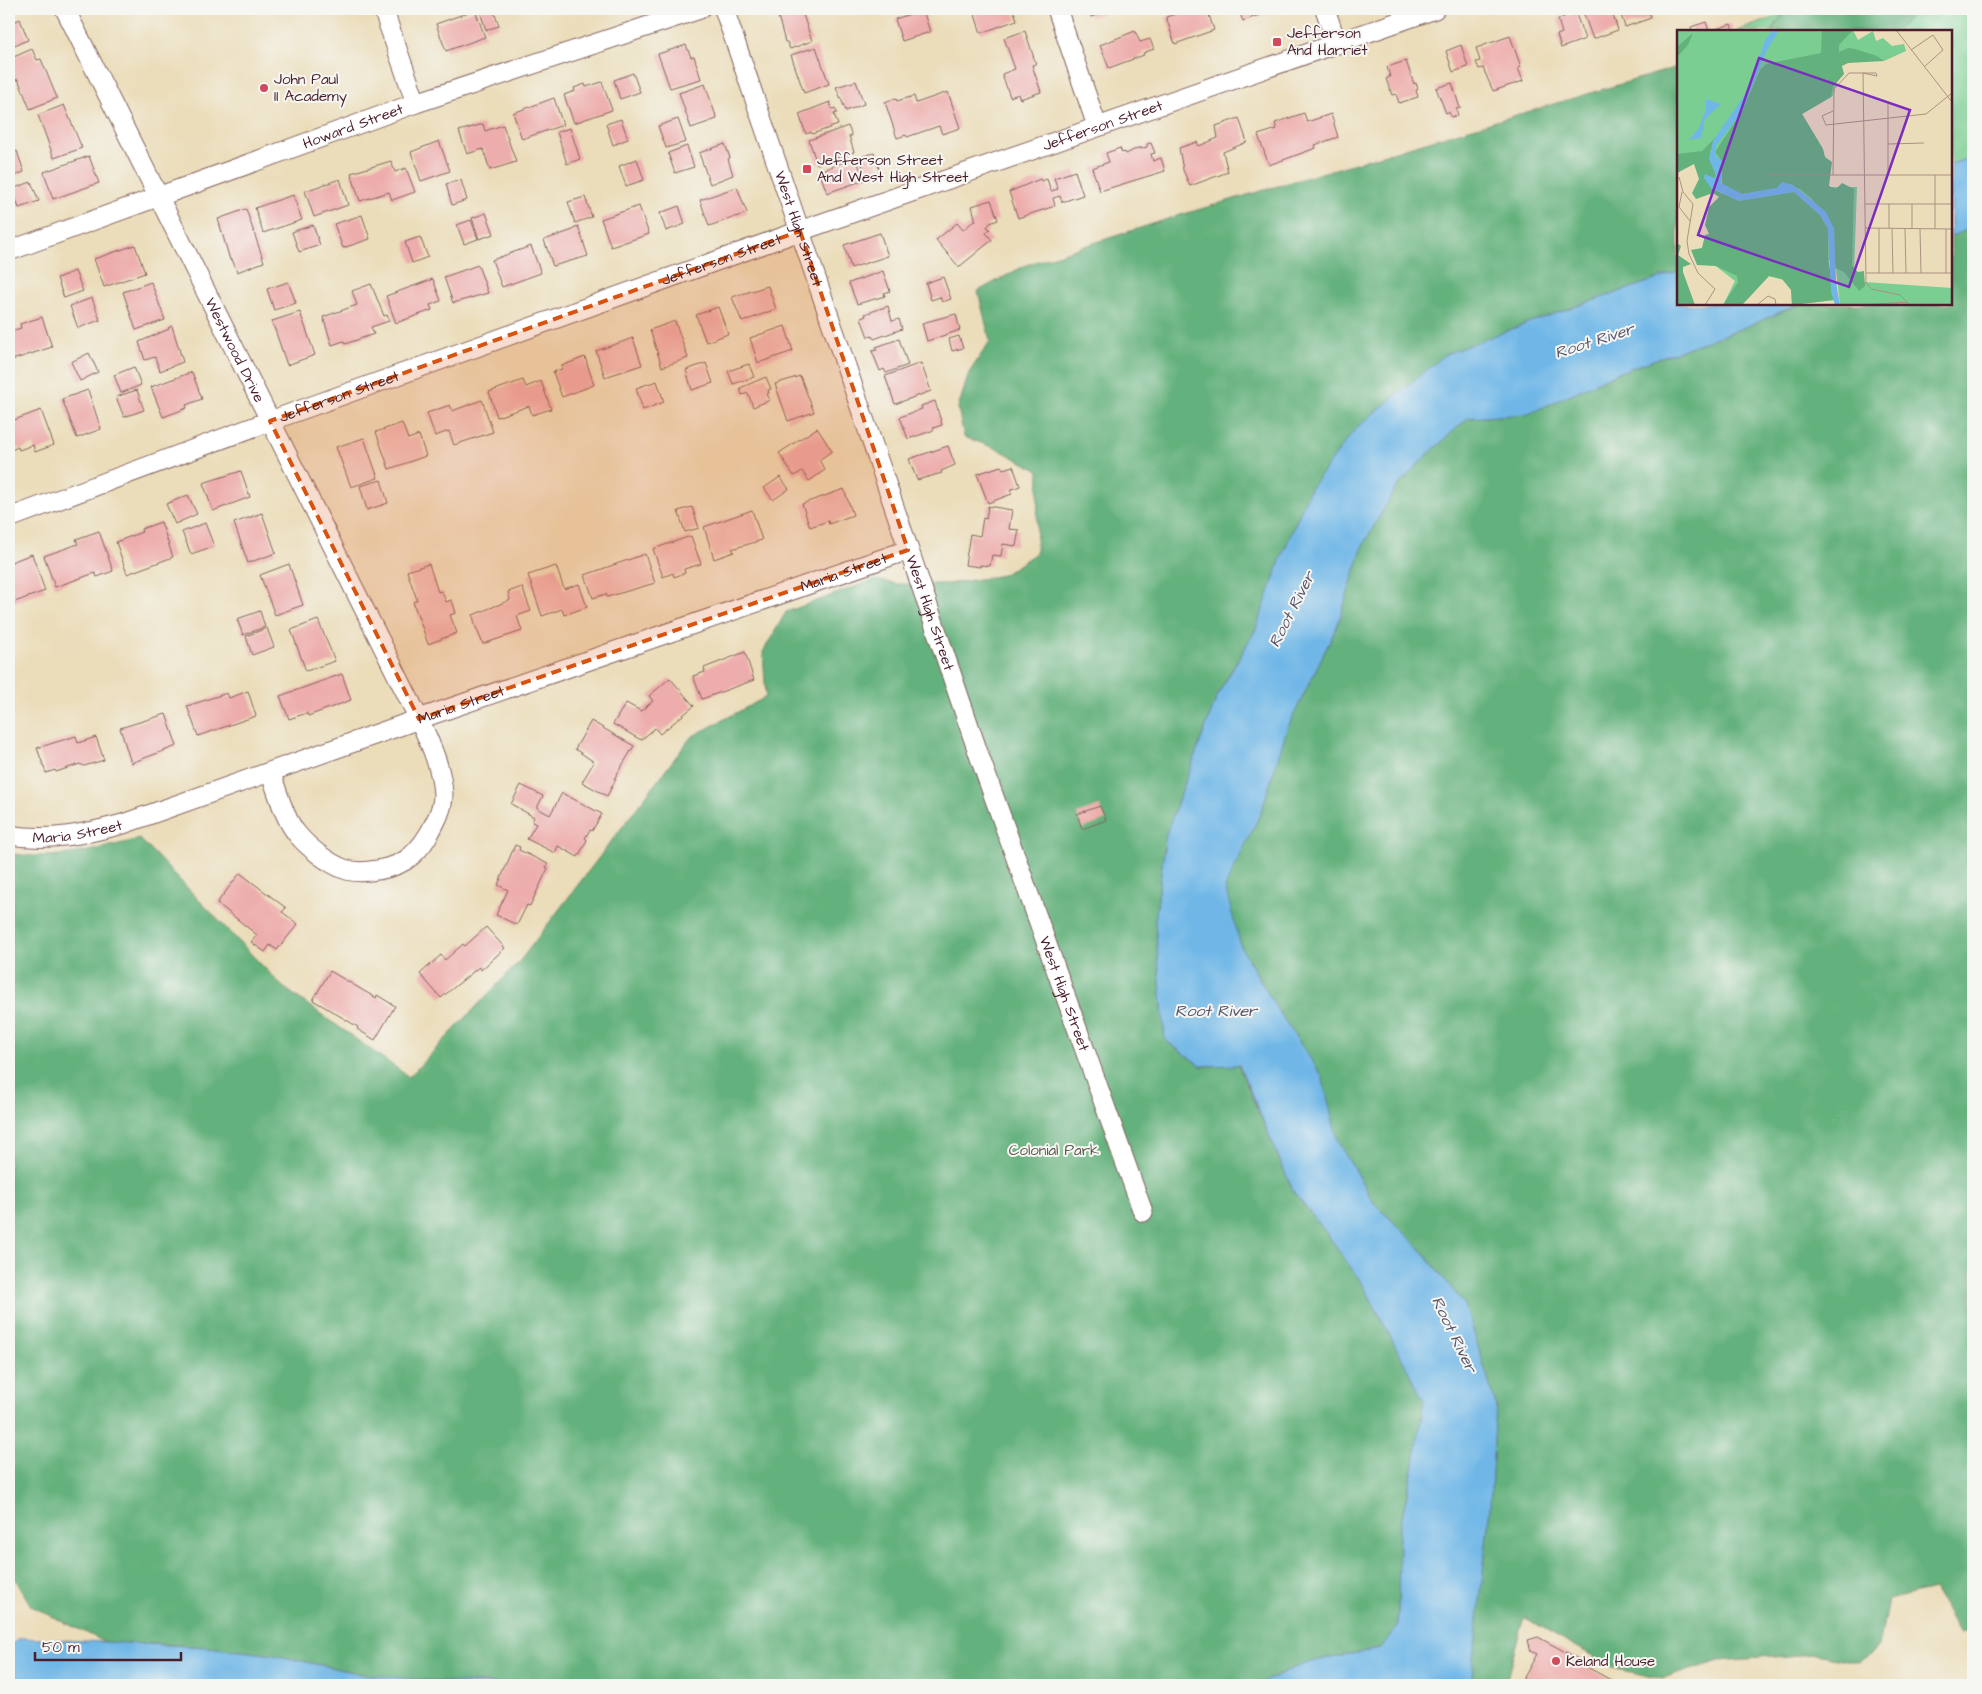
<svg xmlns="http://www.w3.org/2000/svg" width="1982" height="1694" viewBox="0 0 1982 1694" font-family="'Architects Daughter',sans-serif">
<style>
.green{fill:#7ace92;stroke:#62765e}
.forest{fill:#63b17c;stroke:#566854}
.water{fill:#6fb7e7;stroke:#5c6b89}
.building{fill:#edadac}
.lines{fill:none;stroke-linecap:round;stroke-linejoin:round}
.street-casing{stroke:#82625d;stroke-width:21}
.street{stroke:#fff;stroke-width:19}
.marked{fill:#d8530f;fill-opacity:0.2;stroke:#d8530f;stroke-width:4;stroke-dasharray:10 6;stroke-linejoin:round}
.poi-dot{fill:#d1495b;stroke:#f6f6f2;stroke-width:2}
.labels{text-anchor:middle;stroke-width:4;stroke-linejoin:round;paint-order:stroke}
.poi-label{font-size:15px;fill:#4a1f2b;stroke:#f6f6f2;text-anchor:start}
.street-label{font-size:15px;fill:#4a1f2b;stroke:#f6f6f2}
.park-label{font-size:15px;fill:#58544a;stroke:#f6f6f2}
.water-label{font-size:16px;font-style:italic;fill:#57546d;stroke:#f6f6f2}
.inset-road{fill:none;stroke:#ab9181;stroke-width:1}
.view{fill:#7b2cbf;fill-opacity:0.15;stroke:#7b2cbf;stroke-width:2.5}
.inset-edge{fill:none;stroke:#4a1f2b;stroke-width:2.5}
</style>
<rect width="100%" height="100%" fill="#f6f6f2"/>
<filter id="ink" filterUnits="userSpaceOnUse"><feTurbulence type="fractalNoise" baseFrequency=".02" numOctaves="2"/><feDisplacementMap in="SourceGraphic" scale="10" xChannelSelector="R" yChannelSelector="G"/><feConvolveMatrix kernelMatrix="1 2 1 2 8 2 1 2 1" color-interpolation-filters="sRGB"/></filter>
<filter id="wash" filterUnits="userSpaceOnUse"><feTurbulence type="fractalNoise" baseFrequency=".0096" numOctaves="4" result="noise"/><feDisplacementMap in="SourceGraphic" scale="20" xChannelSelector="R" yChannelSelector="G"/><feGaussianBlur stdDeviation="1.12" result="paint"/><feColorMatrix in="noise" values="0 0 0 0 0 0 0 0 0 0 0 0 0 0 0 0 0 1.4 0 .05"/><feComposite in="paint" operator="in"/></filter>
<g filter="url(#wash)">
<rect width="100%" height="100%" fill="#ebddba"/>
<polygon class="green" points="1799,9 1973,9 1973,157 1951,164 1951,31 1737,31"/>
<g class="forest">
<polygon points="1786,9 1917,9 1896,31 1771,31"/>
<path d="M1678,67V272L1536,320L1356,428L1310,489L1281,558L1256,629L1218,694L1166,834L1155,922L1165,1040L1201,1066L1238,1065L1294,1193L1325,1231L1364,1286L1424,1401L1414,1464L1399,1530L1398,1626L1379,1649L1304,1663L1257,1685H545L442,1682L361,1674L274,1655L207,1647L161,1644H109L31,1606L9,1568V853C53,862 97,849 140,839L283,987L409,1077L519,962L691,737L766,697L763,652L786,612L874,580L898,584H948L1003,575L1036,553L1039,471L998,449L964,437L958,408L969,373L990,341L978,291L1026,265L1177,216Z"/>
<polygon points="1973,227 1973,1630 1959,1633 1933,1589 1888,1600 1879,1646 1858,1662 1815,1654 1718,1661 1663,1679 1616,1669 1524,1617 1505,1685 1471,1685 1490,1507 1496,1405 1465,1305 1418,1246 1374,1203 1338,1142 1322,1076 1277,1009 1241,947 1224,887 1261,812 1287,729 1338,624 1363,545 1396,488 1425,457 1468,418 1528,414 1617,373 1748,326 1799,304 1951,304 1951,237"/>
</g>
<g class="water">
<polygon points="1973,157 1973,227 1951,237 1951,164"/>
<polygon points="1678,272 1678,304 1799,304 1748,326 1617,373 1528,414 1468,418 1425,457 1396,488 1363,545 1338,624 1287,729 1261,812 1225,887 1241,947 1277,1009 1322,1076 1338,1142 1374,1203 1418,1246 1465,1305 1496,1405 1490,1507 1471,1685 1257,1685 1304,1663 1379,1649 1398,1626 1399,1530 1414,1464 1424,1401 1364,1286 1325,1231 1294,1193 1239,1065 1201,1066 1165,1040 1155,922 1166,834 1218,694 1256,629 1281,558 1310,489 1356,428 1446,354 1536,320"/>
<polygon points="21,1638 207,1647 274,1655 361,1674 442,1682 545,1685 9,1685 9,1643 13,1643"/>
</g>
<g id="blocks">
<g class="building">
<polygon points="479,9 493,9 499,26 486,30"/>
<polygon points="801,9 812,41 790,49 787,42 785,42 778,16"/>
<polygon points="973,9 1013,9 1017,20 981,33"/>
<polygon points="1088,9 1114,9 1091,17"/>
<polygon points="1190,9 1207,9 1214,30 1175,44 1166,17"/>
<polygon points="1235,9 1276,9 1243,21 1239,11 1237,12"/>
<polygon points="1582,9 1611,9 1618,30 1593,39"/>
<polygon points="1619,9 1648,9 1651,18 1625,27"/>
<polygon points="475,10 485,37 446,51 436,24"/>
<polygon points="923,10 930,32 902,41 895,19"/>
<polygon points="1569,14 1569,16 1576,14 1585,39 1561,48 1557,35 1562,33 1558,20"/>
<polygon points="20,19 28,40 9,47 9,24"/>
<polygon points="1706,22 1709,31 1692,31 1691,27"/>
<polygon points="1731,24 1733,31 1711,31"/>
<polygon points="1025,31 1036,64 1032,65 1041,92 1020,99 1018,94 1010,97 1002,74 1015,69 1004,38"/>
<polygon points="1135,31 1140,42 1150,39 1154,49 1143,53 1144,55 1109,68 1100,45"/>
<polygon points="1510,36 1521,67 1518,68 1523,81 1493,91 1483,68 1479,69 1476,62 1480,61 1476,48"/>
<polygon points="686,45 691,57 694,56 701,79 670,88 658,54"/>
<polygon points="1461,45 1468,67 1453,72 1446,51"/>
<polygon points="816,47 829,84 804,93 791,55"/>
<polygon points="32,49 37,60 41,59 57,98 30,109 18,79 9,83 9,59"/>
<polygon points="1406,61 1414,84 1416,83 1418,89 1416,90 1418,97 1399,103 1396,94 1392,95 1386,79 1390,77 1387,67"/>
<polygon points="633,73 640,92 620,99 614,80"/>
<polygon points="856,81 864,104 846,111 836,87"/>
<polygon points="602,82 612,110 574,123 564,95 575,91 574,88 585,84 586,87"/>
<polygon points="1452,83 1460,108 1456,109 1458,115 1451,117 1449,112 1446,113 1436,88"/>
<polygon points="705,84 717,119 691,128 679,93"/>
<polygon points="948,92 960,128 942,134 939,126 907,137 906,135 897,138 885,102 896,98 897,101 914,96 916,103"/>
<polygon points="554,98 563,125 522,139 513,113"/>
<polygon points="830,102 832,109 835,108 837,113 834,114 838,125 812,134 811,132 806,134 799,114"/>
<polygon points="64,105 82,148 54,158 38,115"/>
<polygon points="1304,113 1307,122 1331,114 1338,137 1315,145 1316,148 1269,165 1258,135 1277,129 1275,123"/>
<polygon points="1239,118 1247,142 1223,152 1228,172 1190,186 1183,170 1179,148 1197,142 1199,146 1218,138 1216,126"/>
<polygon points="621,119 628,139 613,145 606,124"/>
<polygon points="678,119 686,142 666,148 658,126"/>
<polygon points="483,124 485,131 503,125 516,162 490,170 483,149 467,154 459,131"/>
<polygon points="848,126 852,136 849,136 854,152 817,164 809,140"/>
<polygon points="570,128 580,159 567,164 557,132"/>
<polygon points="439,141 450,171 421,181 411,152"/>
<polygon points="1151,143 1155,153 1151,154 1153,161 1161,158 1165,171 1100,191 1092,168 1109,162 1106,153 1120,148 1122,153 1125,152 1126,154 1140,147 1140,149 1147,147 1147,144"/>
<polygon points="725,144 730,158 728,159 733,175 710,184 699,153"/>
<polygon points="687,146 694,167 675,173 668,153"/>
<polygon points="17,151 24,172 9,178 9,154"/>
<polygon points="874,153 880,172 866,176 860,157"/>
<polygon points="89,156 99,183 53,199 44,172"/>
<polygon points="856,158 864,180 827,193 819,171"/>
<polygon points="637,159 644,180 626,186 619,166"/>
<polygon points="391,161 395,172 406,168 415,192 392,200 389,192 360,201 351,173"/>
<polygon points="1075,171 1083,195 1062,202 1060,196 1053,198 1055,206 1018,218 1009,192 1040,179 1041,181 1047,179 1051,191 1058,189 1054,178"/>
<polygon points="340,179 348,205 314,217 305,191"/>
<polygon points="461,180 467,200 452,205 446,184"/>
<polygon points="31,182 39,201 19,208 12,189"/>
<polygon points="737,187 747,213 709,226 700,200"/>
<polygon points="293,195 302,220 263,233 255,208"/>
<polygon points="585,197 592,217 575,223 568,202"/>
<polygon points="991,200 998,220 990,223 987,227 990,229 986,233 992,240 959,267 936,240 957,223 963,230 975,220 976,222 972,206"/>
<polygon points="639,206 649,234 611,247 601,219"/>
<polygon points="679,206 685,224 666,231 660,213"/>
<polygon points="246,209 264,262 237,272 232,259 230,260 218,219"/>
<polygon points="486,213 494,234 479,239 472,218"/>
<polygon points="362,215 370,239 343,248 334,224"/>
<polygon points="471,220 478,239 464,244 457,225"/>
<polygon points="313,225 320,245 299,252 292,232"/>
<polygon points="578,226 588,256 553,266 544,240 573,230 573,228"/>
<polygon points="880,233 888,256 851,268 844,245"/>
<polygon points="420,237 428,257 412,263 405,242"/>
<polygon points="135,245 145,273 104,287 94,259"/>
<polygon points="531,246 541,273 502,287 492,260"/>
<polygon points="478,265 488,293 453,303 444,277"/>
<polygon points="75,271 83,291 64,298 57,278"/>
<polygon points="883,271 890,291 884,293 885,296 857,304 849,283"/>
<polygon points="943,277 951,299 942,302 940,297 931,300 926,283"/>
<polygon points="433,279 441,301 430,305 432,310 396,323 386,296"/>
<polygon points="151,282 165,320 136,330 123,292"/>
<polygon points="288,282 296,303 274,310 267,289"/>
<polygon points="371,284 384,316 387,315 389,321 371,327 374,334 345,344 344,341 332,345 323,317 357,305 352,291"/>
<polygon points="768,286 776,309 742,322 732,297"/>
<polygon points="92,298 100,320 78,328 70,306"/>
<polygon points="888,306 892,321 899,319 902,329 874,339 872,336 868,337 861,318 866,316 865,314"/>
<polygon points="718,307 728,334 706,342 696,315"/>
<polygon points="300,312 315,355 287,365 272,321"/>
<polygon points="956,314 960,330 927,341 922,323"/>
<polygon points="42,317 52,347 9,361 9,332 21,328 20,324"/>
<polygon points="675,321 688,358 662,367 650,330"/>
<polygon points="172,326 183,362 160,371 155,357 145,360 139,342 169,329 168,328"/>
<polygon points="785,326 793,351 758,363 750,338"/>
<polygon points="959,336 963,348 952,351 949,339"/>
<polygon points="633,338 642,365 605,377 596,351"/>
<polygon points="899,339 908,365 886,373 884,369 880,371 872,351 877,350 876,347"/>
<polygon points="89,353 98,372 80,381 71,362"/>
<polygon points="585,357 594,385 562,397 553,372 562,369 561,366"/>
<polygon points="706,363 713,383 692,390 686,370"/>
<polygon points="921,363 931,391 895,404 885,376"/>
<polygon points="749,364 754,377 733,384 728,371"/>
<polygon points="134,367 141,385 121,393 114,375"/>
<polygon points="192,372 202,399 186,405 187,408 163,417 151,387"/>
<polygon points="800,376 814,412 788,421 775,384"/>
<polygon points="766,377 771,389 768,390 769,393 767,394 770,400 753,407 748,393 742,395 740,388"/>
<polygon points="523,380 526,387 541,381 551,409 532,415 529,406 497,417 489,392"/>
<polygon points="657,381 664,402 643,410 636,388"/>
<polygon points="88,390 101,429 77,438 62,399"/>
<polygon points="137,390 144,410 124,417 116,397"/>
<polygon points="482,400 493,432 454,445 449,431 435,436 427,413 450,405 452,411"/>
<polygon points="935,401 942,425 933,428 934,430 908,439 900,417 922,409 921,406"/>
<polygon points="41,410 54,445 35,452 33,445 19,450 18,447 9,451 9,422"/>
<polygon points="402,423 408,439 419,435 426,456 389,469 376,432"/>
<polygon points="817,428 832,451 819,460 825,470 809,481 802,471 794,476 779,453"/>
<polygon points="364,438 378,478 351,487 336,447"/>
<polygon points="948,446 955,465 941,471 942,473 917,480 909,459"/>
<polygon points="1001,466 1003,469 1013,466 1020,486 1010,490 1012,494 988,503 977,474"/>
<polygon points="241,471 250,497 213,511 203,483"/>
<polygon points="780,477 789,489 773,500 764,488"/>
<polygon points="381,480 388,503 367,510 360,486"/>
<polygon points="844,489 853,515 829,524 828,521 810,527 802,504"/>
<polygon points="188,495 197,514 175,524 166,504"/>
<polygon points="988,506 1012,510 1009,529 1019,530 1016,546 1003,544 1001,556 992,555 990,566 980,565 980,567 965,565 970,534 980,536 983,518 986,519"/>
<polygon points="692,507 699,528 685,532 678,511"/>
<polygon points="752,510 762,540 732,549 734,552 714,559 704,527"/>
<polygon points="262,513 276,553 248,563 234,523"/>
<polygon points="161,522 173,557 127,574 116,542 142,532 141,529"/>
<polygon points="205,523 214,546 191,554 182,532"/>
<polygon points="99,531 113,571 97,577 95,573 55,587 44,556 78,544 76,539"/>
<polygon points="691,536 701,564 684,569 685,573 674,577 673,573 663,577 653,549"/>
<polygon points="32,554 45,591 9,604 9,567 12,565 11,562"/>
<polygon points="645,554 655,583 607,597 606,594 593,598 585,575"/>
<polygon points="289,564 303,605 275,615 260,575"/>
<polygon points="429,564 438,592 442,591 446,602 452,600 456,613 450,615 457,633 428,644 413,602 417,600 407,571"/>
<polygon points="556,566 564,589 579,584 587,607 564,615 562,609 542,616 528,575"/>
<polygon points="522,587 531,611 517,616 522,631 483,644 475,625 473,615 510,600 508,592"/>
<polygon points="260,611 265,627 243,635 237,619"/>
<polygon points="318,620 335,661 306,671 291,630"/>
<polygon points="267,628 274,647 252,655 246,636"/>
<polygon points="745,652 754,680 702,699 693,676 705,672 704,668"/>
<polygon points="342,674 351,700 308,716 307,713 289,719 280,696"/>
<polygon points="670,678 694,706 660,734 655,728 641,740 613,724 626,703 641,711 653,701 649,696"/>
<polygon points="248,691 256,716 198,736 187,706 227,693 229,698"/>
<polygon points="166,714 177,746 131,763 120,728"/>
<polygon points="591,721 634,746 614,779 616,779 607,796 582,782 594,762 575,749"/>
<polygon points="76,736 78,743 96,737 104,760 84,766 80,764 56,772 55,770 46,773 37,748"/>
<polygon points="521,785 543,796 537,808 550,815 562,793 602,814 592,831 590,830 585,838 587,840 578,857 558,846 555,853 527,839 536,824 532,822 534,817 511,804"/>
<polygon points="1100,806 1106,820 1082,829 1077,814"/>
<polygon points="515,845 520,847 519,850 548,864 546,867 548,868 530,906 527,905 517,925 496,915 508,890 498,885"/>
<polygon points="240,873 286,908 282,912 298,924 277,950 270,945 265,952 251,942 257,935 217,903"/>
<polygon points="486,927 505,948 481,970 479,967 441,998 420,974 441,955 445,960 463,944 465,946"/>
<polygon points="330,971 376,998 377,995 395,1006 375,1040 357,1029 358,1027 313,1000"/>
<polygon points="1538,1637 1580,1660 1578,1662 1620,1685 1574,1685 1564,1681 1562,1685 1530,1685 1522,1681 1537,1654 1531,1651 1528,1640"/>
</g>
</g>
</g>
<g filter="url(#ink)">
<use href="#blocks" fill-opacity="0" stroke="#82625d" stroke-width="1"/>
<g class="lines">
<defs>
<g id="street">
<path id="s1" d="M65,9L419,719C430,743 442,768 443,795C443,809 435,823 429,834C414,859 399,868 370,871C362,872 352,872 344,869C328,863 309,848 298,835C284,819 278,792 270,772"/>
<polyline points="383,9 416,103"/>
<path id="s2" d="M724,9L980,758L1143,1212"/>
<polyline points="1057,9 1097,126"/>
<polyline points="1325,9 1337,44"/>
<path id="s3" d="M9,251L416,103L700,9"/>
<path id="s4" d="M9,518L270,421L800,231L1435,9"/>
<path id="s5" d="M9,835C48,842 85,834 123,824L419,719L908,550"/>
</g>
</defs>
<use href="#street" class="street-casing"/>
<use href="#street" class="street"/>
</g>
</g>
<path class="marked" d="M800,231L908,550L419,719L270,421Z"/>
<g class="poi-dot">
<rect x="1272" y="37" width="10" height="10" rx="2.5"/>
<circle cx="264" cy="88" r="5"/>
<rect x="802" y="164" width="10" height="10" rx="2.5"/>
<circle cx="1556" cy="1661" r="5"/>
</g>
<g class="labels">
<g class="poi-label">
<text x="1287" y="38">Jefferson<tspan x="1287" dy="17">And Harriet</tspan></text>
<text x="274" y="84">John Paul<tspan x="274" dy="17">II Academy</tspan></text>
<text x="817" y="165">Jefferson Street<tspan x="817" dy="17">And West High Street</tspan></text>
<text x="1566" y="1666">Keland House</text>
</g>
<g class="street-label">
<text dy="5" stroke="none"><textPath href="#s4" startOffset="1162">Jefferson Street</textPath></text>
<text dy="5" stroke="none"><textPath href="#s3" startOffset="366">Howard Street</textPath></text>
<text dy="5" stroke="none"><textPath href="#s2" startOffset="232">West High Street</textPath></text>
<text dy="5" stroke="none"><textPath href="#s4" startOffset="758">Jefferson Street</textPath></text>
<text dy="5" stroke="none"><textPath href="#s1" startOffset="381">Westwood Drive</textPath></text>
<text dy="5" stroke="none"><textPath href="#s4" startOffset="352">Jefferson Street</textPath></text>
<text dy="5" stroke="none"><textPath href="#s5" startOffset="879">Maria Street</textPath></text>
<text dy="5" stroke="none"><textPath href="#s2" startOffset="638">West High Street</textPath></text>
<text dy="5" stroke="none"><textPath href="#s5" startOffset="474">Maria Street</textPath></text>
<text dy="5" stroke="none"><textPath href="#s5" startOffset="69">Maria Street</textPath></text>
<text dy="5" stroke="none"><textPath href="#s2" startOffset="1042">West High Street</textPath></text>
</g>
<g class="park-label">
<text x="1054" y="1155">Colonial Park</text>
</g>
<g class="water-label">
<text transform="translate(1594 340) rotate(-18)" y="6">Root River</text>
<text transform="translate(1291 609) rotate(-63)" y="6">Root River</text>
<text x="1216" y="1016">Root River</text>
<text transform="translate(1455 1334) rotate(64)" y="6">Root River</text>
</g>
</g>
<g transform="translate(1677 30)">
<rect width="275" height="275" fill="#ebddba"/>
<path d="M0,0H176L181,10L196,1L199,11L206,8L215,16L227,14L229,21L207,31H167L162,36L167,44L160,50L156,66L125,84L146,119L151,157H180L177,244L188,252L275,258V275H163L158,230H151L157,270L115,275L114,252L92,246L65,275H46L58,251L31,230L51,178L41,138L0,130Z" fill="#7ace92"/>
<path d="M145,0H176L162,15V22L171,18L178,19L200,26L207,31L171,33L165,36L167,44L156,57L154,67L125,84L146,119L148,127L155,132L152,156L159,159L165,153L177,159L175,236L181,242L187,241L188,256L182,261L167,242L158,238L157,198L134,168L123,159L105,152L100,158L65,164L45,155V131L38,122L65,81L83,40L89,34L144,23ZM16,3L11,15L0,27L1,16ZM44,102L33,122L39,145L34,158L62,171L117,162L143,185L151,199V226L157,270L115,275L114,260L105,249L92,246L65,275H46L61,252L60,246L39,236L20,235L14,220L25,218L28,205L32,204L28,195L32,177L42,167L36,163L19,169L15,163L22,149L17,134L0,143V124L25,121ZM0,213L4,216L1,225L14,234L6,237V242L18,275H0Z" fill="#63b17c"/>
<path d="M96,0H102L89,22L65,81L39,116V126L45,131L44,153L65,164L100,158L105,152L116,155L149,182L157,199L159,252L163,275H158L154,262L151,198L143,185L117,162L62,171L34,158L27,148L28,144L37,148L39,145L32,129L36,111L73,57L88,10ZM29,69L44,74L28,89L24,108L12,110L22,98L29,79Z" fill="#6fb7e7"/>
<path class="inset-road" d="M219,0L275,72M234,20L256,5L266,20L247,37M186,43L189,253L195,259L223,265L233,275M211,71V145M156,81L145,86L149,95L249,84L275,63M211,114L247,113M90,145H275M156,145L157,59L172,43H199L200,46L186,43M258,145V199M2,147L6,162L16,174L10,211L12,224L21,243L38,259L28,275M5,162L2,177L13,191M188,174H275M212,174V198M235,174V199M188,198L275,199M202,198V243M215,199L216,243M228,199L229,243M243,199L244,243M269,199V243M189,243H275M80,275L91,266L98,269L99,275M184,275L231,272"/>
<path class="view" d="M82,28L233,80L172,257L21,205Z"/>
<rect width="275" height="275" class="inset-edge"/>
</g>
<rect width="1982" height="1694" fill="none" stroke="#f6f6f2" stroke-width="30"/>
<path d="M35 1652v8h146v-8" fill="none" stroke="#4a1f2b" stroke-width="2.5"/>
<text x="42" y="1652" font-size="15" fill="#4a1f2b" stroke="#f6f6f2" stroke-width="4" paint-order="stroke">50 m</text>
</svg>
